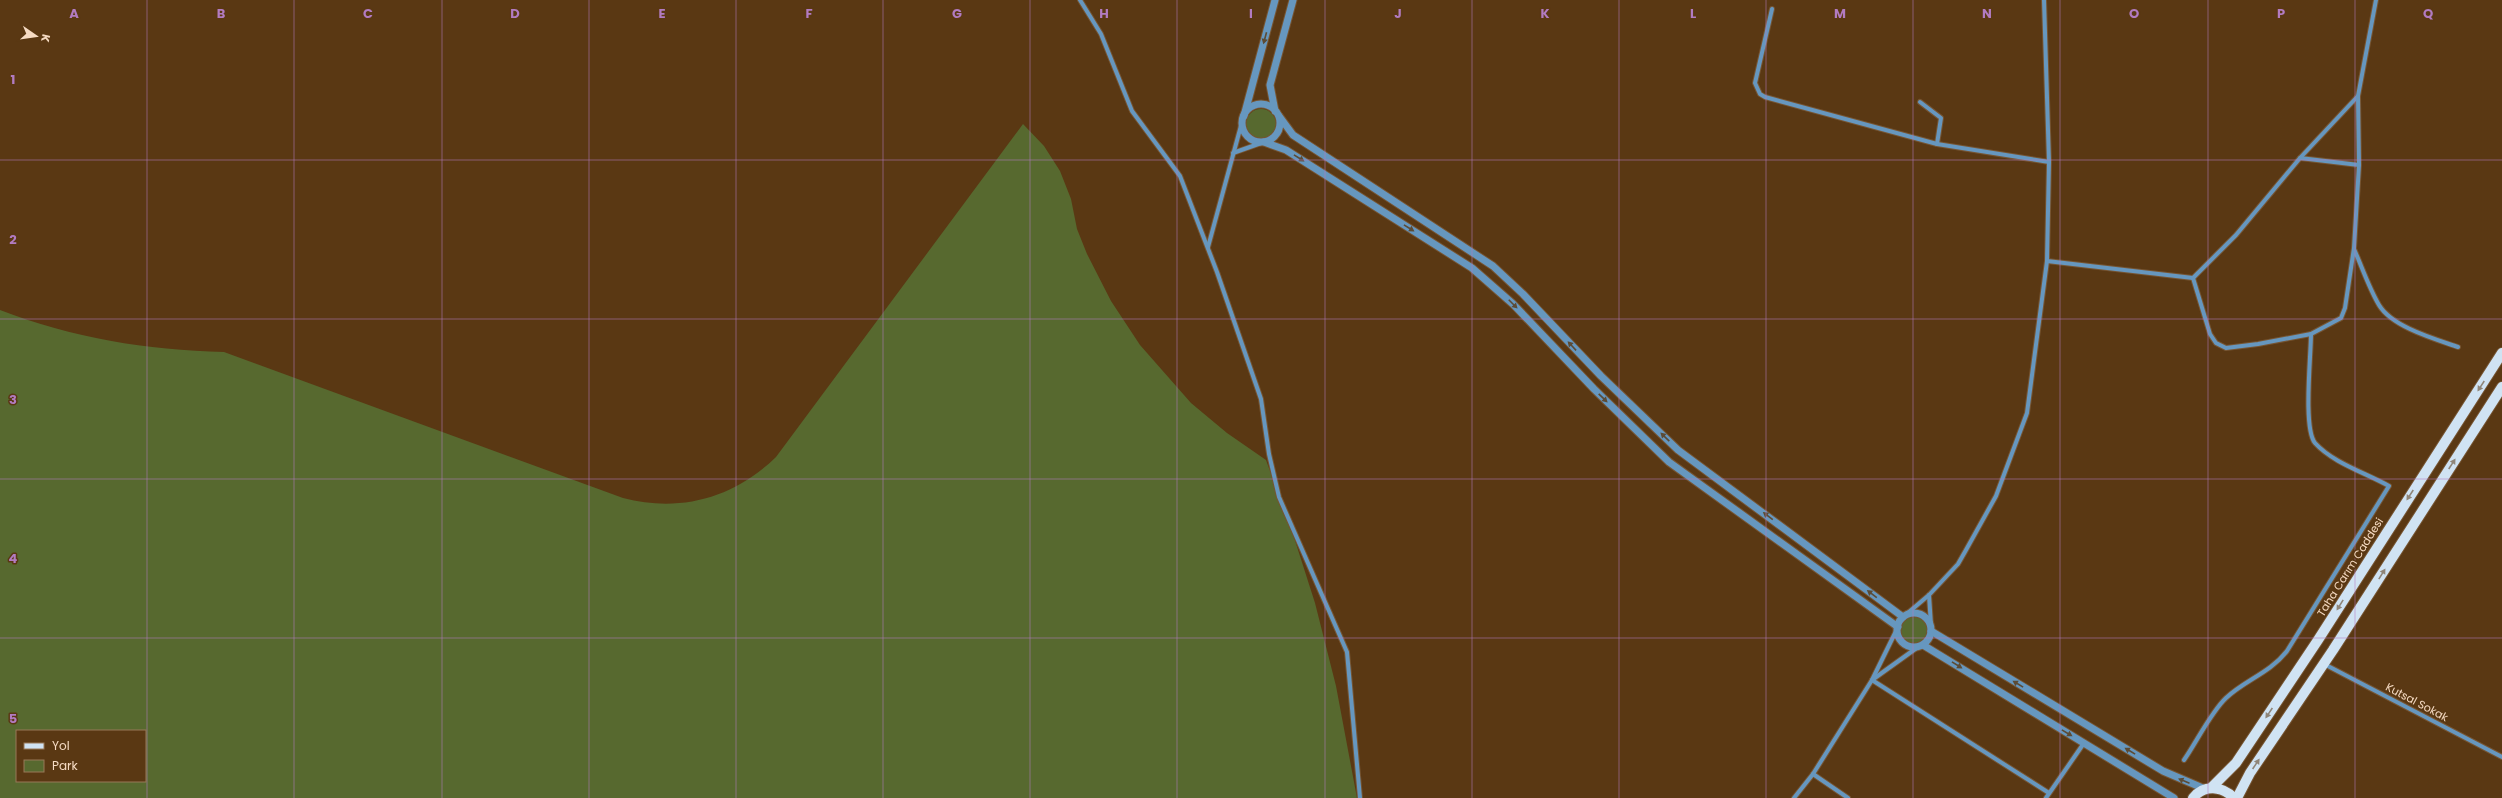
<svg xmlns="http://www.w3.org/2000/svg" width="2502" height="798" viewBox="0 0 2502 798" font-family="Poppins,sans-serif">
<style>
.green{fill:#57692f;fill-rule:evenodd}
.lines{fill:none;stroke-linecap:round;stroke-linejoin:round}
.minor-casing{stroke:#765533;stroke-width:6}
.tertiary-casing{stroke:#765533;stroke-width:9}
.primary-casing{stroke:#765533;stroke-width:12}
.minor{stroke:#6697bf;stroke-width:4}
.tertiary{stroke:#6697bf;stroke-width:7}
.primary{stroke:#d0e3f3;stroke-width:10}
.oneway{fill:#5c4b35}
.oneway2{fill:#8f8578}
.grid{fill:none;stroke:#b27bc1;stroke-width:1;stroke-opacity:0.55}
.labels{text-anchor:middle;stroke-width:3;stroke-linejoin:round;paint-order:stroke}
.street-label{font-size:11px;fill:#f6dbc3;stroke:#5a3813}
.grid-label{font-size:13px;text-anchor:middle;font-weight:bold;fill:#b27bc1;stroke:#5a3813;stroke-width:3;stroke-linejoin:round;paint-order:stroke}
</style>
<rect width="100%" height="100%" fill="#5a3813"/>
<g class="green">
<circle cx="1261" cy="124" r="15"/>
<path d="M1023,124L1044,146L1060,171L1071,199L1077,229L1087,254L1111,301L1140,345L1191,403L1227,433L1266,460L1291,528L1315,603L1336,686L1357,798H0V310C72,338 147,350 224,352L623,498C680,513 734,498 776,457ZM17,731H145V781H17Z"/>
<circle cx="1914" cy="630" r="14"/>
</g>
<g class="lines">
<defs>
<g id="minor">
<polyline points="1080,0 1101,34 1132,111 1180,176 1217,272 1261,399 1269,454 1279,497 1347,652 1360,798"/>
<polyline points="1772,9 1755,83 1760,94 1765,97 1937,144 2049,162"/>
<polyline points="1920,102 1941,118 1937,144"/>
<polyline points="1233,153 1264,142"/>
<polyline points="2300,158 2359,165"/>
<polyline points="1208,247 1242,122"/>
<path d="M2354,249C2362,267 2369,288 2379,305C2392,327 2435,339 2458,347"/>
<polyline points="2047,261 2193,278"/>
<polyline points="2193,278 2210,334 2216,343 2226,348 2258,344 2311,334 2341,318 2345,308 2354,248 2359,165 2358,96 2376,0"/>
<polyline points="2193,278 2236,235 2300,158 2358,96"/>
<polyline points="1929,595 1931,625"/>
<polyline points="1903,617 1929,595 1958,564 1966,550 1996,496 2027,413 2047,261 2049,162 2044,0"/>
<polyline points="1918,647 1872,680 2049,793"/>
<polyline points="2324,664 2502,757"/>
<path d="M2184,760C2196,743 2211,712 2226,698C2245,680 2270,673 2287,651L2389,486C2366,473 2333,463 2315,443C2303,428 2311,356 2311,334"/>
<polyline points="1813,774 1848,798"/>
<polyline points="1794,798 1813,774 1872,680 1898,627"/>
<polyline points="2046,798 2084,743"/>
</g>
<g id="tertiary">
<circle cx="1261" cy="123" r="19"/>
<polyline points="1275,111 1270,85 1293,0"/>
<polyline points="1244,116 1275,0"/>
<polyline points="1279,116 1293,135 1493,266 1523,294 1601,376 1678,450 1903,617"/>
<polyline points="1264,142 1286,150 1472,268 1513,304 1594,389 1669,462 1898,627"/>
<circle cx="1914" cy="630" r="17"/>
<polyline points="1931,631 2163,771 2205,789"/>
<polyline points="1923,645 2174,798"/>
</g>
<g id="primary">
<polyline points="2211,788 2236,763 2318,640 2502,353"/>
<path d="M2193,798C2204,784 2222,786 2234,798"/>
<polyline points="2237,798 2250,773 2333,650 2502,387"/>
</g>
</defs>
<use href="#minor" class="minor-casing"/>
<use href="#tertiary" class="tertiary-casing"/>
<use href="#primary" class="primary-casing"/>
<use href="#minor" class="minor"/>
<use href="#tertiary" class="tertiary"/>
<use href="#primary" class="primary"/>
</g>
<defs><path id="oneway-solid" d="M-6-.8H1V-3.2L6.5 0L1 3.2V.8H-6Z"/></defs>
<g class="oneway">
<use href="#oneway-solid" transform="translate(1265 38) rotate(105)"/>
<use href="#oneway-solid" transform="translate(1299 158) rotate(32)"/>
<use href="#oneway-solid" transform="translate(1409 228) rotate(32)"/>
<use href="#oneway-solid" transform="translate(1513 304) rotate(45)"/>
<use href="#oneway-solid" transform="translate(1572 346) rotate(-133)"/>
<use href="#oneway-solid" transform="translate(1603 398) rotate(44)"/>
<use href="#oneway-solid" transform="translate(1665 437) rotate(-136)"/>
<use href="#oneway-solid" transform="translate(1768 516) rotate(-143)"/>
<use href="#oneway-solid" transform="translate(1872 594) rotate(-143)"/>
<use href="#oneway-solid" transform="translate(1957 665) rotate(32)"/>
<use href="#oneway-solid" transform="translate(2018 684) rotate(-149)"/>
<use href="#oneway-solid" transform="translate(2067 733) rotate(31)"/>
<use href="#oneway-solid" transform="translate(2130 751) rotate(-149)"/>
<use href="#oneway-solid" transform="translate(2184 781) rotate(-157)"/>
</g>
<g class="oneway2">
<use href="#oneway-solid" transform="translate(2481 386) rotate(123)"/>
<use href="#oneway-solid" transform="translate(2452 464) rotate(-57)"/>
<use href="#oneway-solid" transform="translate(2410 495) rotate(123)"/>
<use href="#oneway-solid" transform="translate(2382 574) rotate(-58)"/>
<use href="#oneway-solid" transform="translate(2340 605) rotate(122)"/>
<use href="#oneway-solid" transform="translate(2269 713) rotate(124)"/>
<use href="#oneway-solid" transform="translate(2256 764) rotate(-56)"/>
</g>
<path class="grid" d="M147,0V798M294,0V798M442,0V798M589,0V798M736,0V798M883,0V798M1030,0V798M1177,0V798M1325,0V798M1472,0V798M1619,0V798M1766,0V798M1913,0V798M2060,0V798M2208,0V798M2355,0V798M0,160H2502M0,319H2502M0,479H2502M0,638H2502"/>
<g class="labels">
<g class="street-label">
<text transform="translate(2350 567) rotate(-58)" y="4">Taha Carım Caddesi</text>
<text transform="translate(2417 702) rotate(28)" y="4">Kutsal Sokak</text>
</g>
</g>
<g class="grid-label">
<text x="74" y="18">A</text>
<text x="221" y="18">B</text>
<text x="368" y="18">C</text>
<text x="515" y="18">D</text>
<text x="662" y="18">E</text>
<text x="809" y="18">F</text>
<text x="957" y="18">G</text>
<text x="1104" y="18">H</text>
<text x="1251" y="18">I</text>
<text x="1398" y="18">J</text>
<text x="1545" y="18">K</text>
<text x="1693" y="18">L</text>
<text x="1840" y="18">M</text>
<text x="1987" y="18">N</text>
<text x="2134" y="18">O</text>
<text x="2281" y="18">P</text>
<text x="2428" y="18">Q</text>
<text x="13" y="84">1</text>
<text x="13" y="244">2</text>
<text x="13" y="404">3</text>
<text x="13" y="563">4</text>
<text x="13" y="723">5</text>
</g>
<rect x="16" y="730" width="130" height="52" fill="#5a3813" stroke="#987959"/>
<rect x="24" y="743" width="20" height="6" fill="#d0e3f3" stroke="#987959"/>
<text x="52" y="750" font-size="12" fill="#f6dbc3">Yol</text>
<rect x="24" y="760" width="20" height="12" fill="#57692f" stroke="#987959"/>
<text x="52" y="770" font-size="12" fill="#f6dbc3">Park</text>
<g transform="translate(36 36) rotate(103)" stroke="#5a3813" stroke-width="3" paint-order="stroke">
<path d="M0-3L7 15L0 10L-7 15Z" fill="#f6dbc3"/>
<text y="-6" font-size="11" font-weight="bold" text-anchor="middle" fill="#f6dbc3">K</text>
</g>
</svg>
